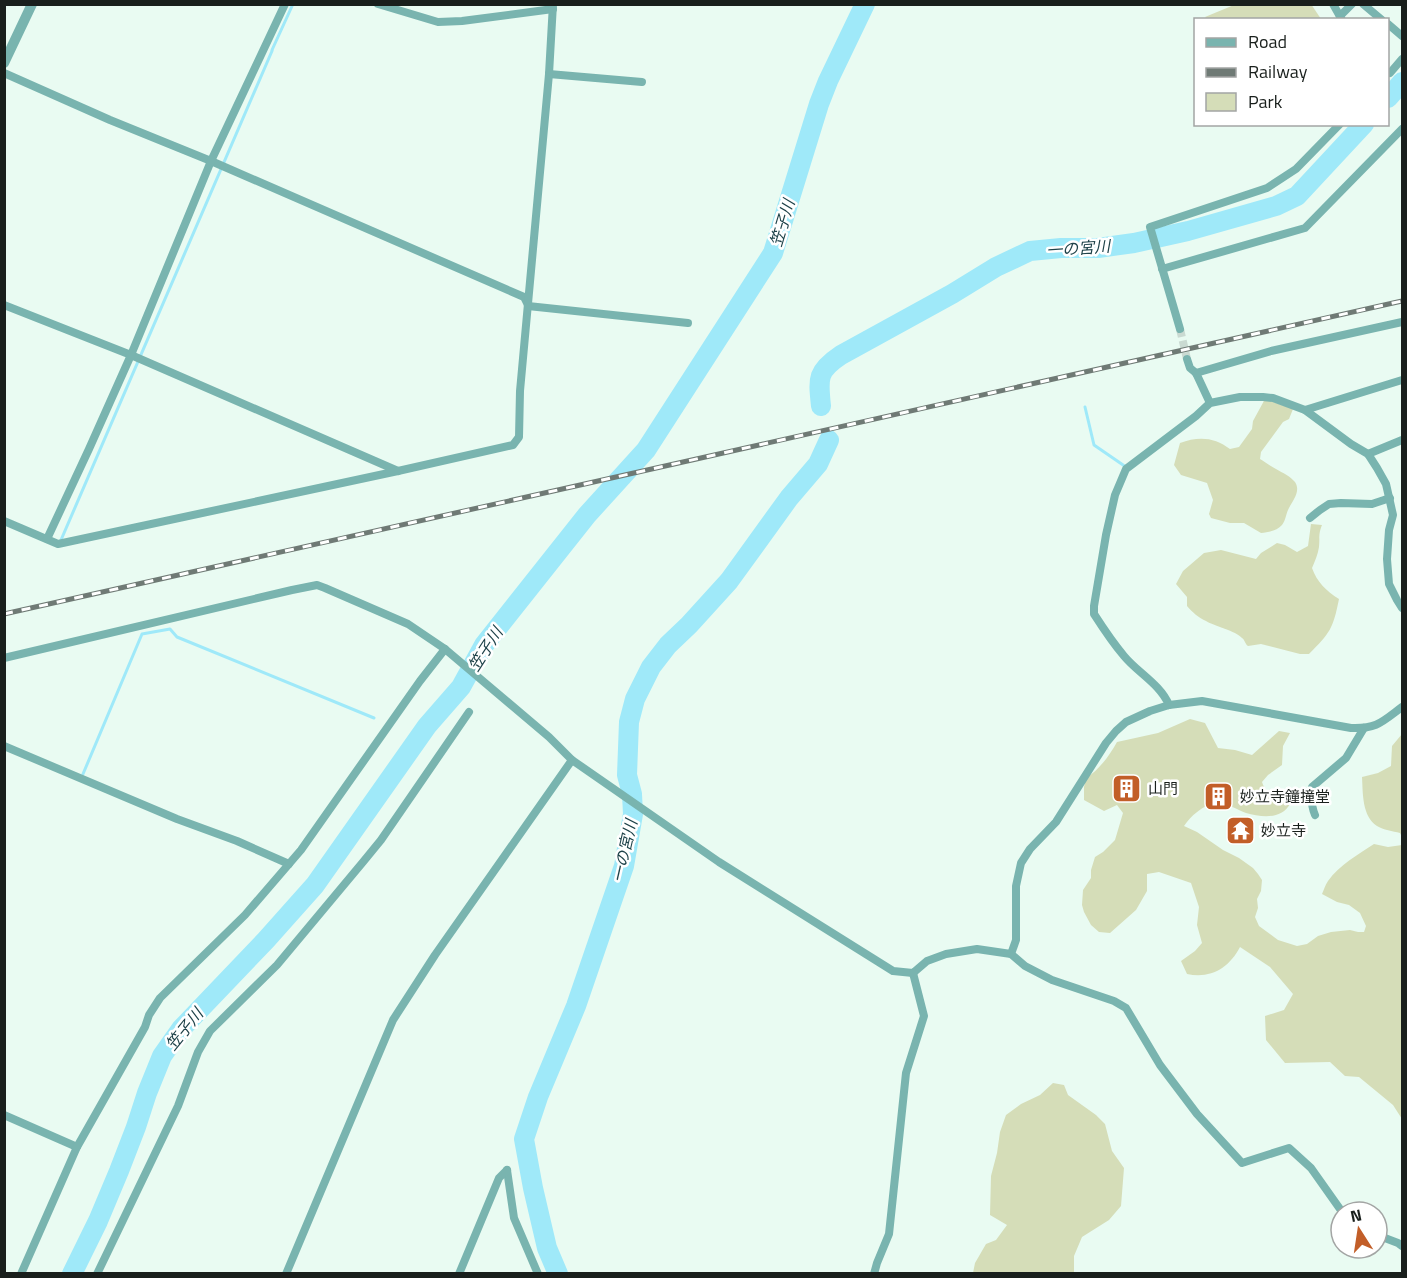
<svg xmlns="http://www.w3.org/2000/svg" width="1407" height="1278" viewBox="0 0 1407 1278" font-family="'Titillium Web','Noto Sans JP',sans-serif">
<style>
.green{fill:#d5ddb8}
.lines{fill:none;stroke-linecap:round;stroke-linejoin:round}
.stream{stroke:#9fe9f9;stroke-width:3}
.river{stroke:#9fe9f9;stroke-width:20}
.minor-tunnel{stroke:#cadad2;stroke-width:8;stroke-dasharray:8 4;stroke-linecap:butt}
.minor{stroke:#79b4af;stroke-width:8}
.tertiary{stroke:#79b4af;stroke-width:10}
.rail-casing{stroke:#6f7a75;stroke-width:5}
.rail{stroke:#fff;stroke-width:3;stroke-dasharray:9;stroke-linecap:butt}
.labels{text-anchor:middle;stroke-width:5;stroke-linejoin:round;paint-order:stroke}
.poi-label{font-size:15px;fill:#191f1c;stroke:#fff;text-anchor:start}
.water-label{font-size:16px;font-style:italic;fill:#1e4249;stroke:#fff}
</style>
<rect width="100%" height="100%" fill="#e9fbf2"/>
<g class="green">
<polygon points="1311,4 1321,19 1208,20 1205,17 1234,5"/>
<path d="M1265,399L1293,409L1289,419L1283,422L1261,452L1260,459C1265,462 1270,466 1276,469C1283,473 1290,476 1295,482C1301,491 1293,500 1289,508C1286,513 1286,520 1282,525C1277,531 1268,532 1261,533L1244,523H1230L1211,518L1209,514L1213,500L1207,483L1181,475L1174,465L1180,443C1198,436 1215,437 1230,449L1239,447L1252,429L1253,421Z"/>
<path d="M1311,524L1322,525C1318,535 1320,537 1319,547C1318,554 1315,561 1312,568C1317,582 1326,591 1339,599C1333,629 1330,633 1309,654H1300L1261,644L1248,646C1245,644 1245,640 1242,638C1236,631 1214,626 1206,621C1199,618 1192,612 1187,606V597L1176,584L1183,571L1204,553L1221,550L1256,559L1261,553L1277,543L1285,545L1297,552L1308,546Z"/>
<path d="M1190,719L1205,723L1218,748L1235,750L1252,755L1279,731L1290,733L1283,746L1282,765L1268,775L1262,782C1267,797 1276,799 1290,804C1281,820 1261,817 1246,813C1237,810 1225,801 1214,803C1202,806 1191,816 1184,826L1197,832L1223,850L1239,858L1253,868L1258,874L1262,880L1261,891L1257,899L1258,908L1255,917L1259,926L1278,940L1297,946L1307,944L1318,936L1331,932L1350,930L1358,932H1364L1366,926L1360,913L1349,905L1337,902L1322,894C1324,890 1325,885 1328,881C1339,865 1359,854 1374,844L1388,847L1402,845V1119L1393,1105L1359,1077L1345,1076L1330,1062L1285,1063L1266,1040L1265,1016L1284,1010L1293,994L1270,967L1240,947C1229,968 1211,979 1187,974L1181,961L1195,951L1202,943L1197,925L1199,907L1191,883L1159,872L1147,874V891L1136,910L1110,933L1099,932L1091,925L1084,912L1082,905L1083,890L1091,878V870L1095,857L1103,852L1115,840L1123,813L1117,805L1104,811L1084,800V787L1086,778C1099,770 1110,755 1117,742L1158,733Z"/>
<path d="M1402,734V837L1400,833C1393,831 1383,830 1377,826C1362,816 1363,794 1362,777L1378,773L1391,766L1392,746Z"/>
<polygon points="1053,1083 1064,1085 1068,1095 1096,1115 1105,1124 1112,1151 1124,1168 1121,1206 1109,1220 1082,1237 1074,1256 1074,1273 973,1273 975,1263 986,1244 996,1240 1007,1225 990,1215 991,1176 997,1153 1000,1132 1006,1115 1021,1104 1040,1095"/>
</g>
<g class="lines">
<g class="stream">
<polyline points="272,50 293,4"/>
<polyline points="1085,407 1094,445 1126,467"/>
<polyline points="61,540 272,51"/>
<polyline points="83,774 142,634 170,629 177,637 374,718"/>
</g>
<g class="river">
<polyline points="1388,98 1402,82"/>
<path d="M821,406C818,378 817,371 841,355L952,294L996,267L1030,251L1061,248H1098L1134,243L1188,231L1276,206L1297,196L1364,124"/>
<polyline points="72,1274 98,1221 119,1171 136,1127 147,1093 162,1056 181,1029 266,940 315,885 427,726 461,687 484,645 587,515 646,450 773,253 819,104 828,81 865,4"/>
<polyline points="558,1274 547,1248 533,1188 524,1139 538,1097 576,1006 624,866 633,814 632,794 627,775 629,722 635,699 651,667 668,645 689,625 729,581 789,498 818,464 829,440"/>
</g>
<polyline class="minor-tunnel" points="1180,329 1187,359"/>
<g class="minor">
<polyline points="378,4 438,22 462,21 553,9"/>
<polyline points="1333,4 1342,20"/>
<polyline points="1363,4 1382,20"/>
<polyline points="1340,16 1352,4"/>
<polyline points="1388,24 1402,36"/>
<polyline points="4,73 110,120 211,161 524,297 528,305"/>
<polyline points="1390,73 1402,59"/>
<polyline points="549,74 642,82"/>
<polyline points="1162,269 1305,228 1402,129"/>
<polyline points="4,305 131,355 398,471"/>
<polyline points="528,306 688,323"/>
<polyline points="1180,329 1150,227 1267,188 1296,169 1340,124"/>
<polyline points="1187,359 1190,368 1196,373 1210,403"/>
<polyline points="1196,373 1271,351 1402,322"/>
<polyline points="1305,410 1402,380"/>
<polyline points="1368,454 1402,440"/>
<polyline points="1310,518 1320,510 1329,504 1341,503 1372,504 1390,498"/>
<polyline points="4,521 58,544 398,471 513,445 519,437 520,391 549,74 553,4"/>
<polyline points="47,539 89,449 131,355 211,161 285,4"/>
<polyline points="4,658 292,590 317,585 325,588 408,624 445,649 549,737 572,760 719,862 893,971 913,973 927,961 946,954 977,949 1011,954 1025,966 1052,980 1114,1001 1126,1008 1160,1065 1197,1114 1242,1163 1289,1148 1311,1168 1340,1209 1344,1212"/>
<path d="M1169,705C1160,684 1138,673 1124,656C1113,643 1103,628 1094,614V606L1106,535L1115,495L1126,469L1196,416L1210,403L1240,397H1263L1273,398L1305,410L1351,444L1368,454L1377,468L1386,484L1393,515L1389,530L1387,559L1389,584L1397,600L1402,608"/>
<polyline points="4,746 177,819 237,841 289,864"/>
<path d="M1315,815C1311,806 1311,798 1312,787L1346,758L1364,728"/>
<path d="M1011,954L1016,940V886L1021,863L1030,849L1056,822L1106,743L1116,731L1126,722L1150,711L1169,705L1202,701L1351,728C1377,729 1382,722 1402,707"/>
<polyline points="4,1115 77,1147"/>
<polyline points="507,1170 514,1218 538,1274"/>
<polyline points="1377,1235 1398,1243 1402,1246"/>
<polyline points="21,1274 77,1147 145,1027 149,1015 160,998 245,915 301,850 420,681 445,649"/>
<polyline points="97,1274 178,1106 198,1052 210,1031 277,965 363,862 381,840 469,712"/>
<polyline points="286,1274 393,1020 435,955 572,760"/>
<polyline points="459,1274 499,1178 507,1170"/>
<polyline points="874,1274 877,1263 889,1234 906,1073 924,1016 913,973"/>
</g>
<polyline class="tertiary" points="4,63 32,4"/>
<defs>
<polyline id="rail" points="4,614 1402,301"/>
</defs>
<use href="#rail" class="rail-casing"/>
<use href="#rail" class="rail"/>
</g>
<defs>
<symbol id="building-square" viewBox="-11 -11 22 22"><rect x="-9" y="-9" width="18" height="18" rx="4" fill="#c25e28" stroke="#fff"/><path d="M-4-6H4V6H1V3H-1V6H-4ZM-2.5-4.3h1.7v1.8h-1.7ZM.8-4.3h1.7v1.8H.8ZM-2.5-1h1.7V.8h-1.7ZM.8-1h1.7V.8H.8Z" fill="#fff"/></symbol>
<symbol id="temple-square" viewBox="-11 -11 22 22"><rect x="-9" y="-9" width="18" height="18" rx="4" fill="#c25e28" stroke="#fff"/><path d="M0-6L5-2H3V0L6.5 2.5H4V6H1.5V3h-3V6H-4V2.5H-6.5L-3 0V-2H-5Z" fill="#fff"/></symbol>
</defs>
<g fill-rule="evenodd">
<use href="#building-square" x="1110" y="772" width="33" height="33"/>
<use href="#building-square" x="1202" y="780" width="33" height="33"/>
<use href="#temple-square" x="1224" y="814" width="33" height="33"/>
</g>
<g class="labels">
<g class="poi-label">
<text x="1148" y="794">山門</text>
<text x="1240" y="802">妙立寺鐘撞堂</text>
<text x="1261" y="836">妙立寺</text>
</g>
<g class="water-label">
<text transform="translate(782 223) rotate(-73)" y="6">笠子川</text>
<text transform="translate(1078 248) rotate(-4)" y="6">一の宮川</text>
<text transform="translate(485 649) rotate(-57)" y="6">笠子川</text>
<text transform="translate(624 851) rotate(-77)" y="6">一の宮川</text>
<text transform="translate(184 1029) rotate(-51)" y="6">笠子川</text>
</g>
</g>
<rect width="1407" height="1278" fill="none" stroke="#191f1c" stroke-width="12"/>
<rect x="1194" y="18" width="195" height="108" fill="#ffffff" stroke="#a3a5a4" stroke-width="1.5"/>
<rect x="1206" y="38" width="30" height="9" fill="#79b4af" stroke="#a3a5a4" stroke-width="1.5"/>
<text x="1248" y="48" font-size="18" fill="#191f1c">Road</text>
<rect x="1206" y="68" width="30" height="9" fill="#6f7a75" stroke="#a3a5a4" stroke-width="1.5"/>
<text x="1248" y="78" font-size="18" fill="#191f1c">Railway</text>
<rect x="1206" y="93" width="30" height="18" fill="#d5ddb8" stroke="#a3a5a4" stroke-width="1.5"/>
<text x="1248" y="108" font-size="18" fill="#191f1c">Park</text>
<g transform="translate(1359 1230) rotate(348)"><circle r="28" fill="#ffffff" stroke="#a3a5a4" stroke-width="1.5"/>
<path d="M0-4.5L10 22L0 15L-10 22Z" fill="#c25e28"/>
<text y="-9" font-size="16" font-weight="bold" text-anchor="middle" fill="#191f1c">N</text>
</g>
</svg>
